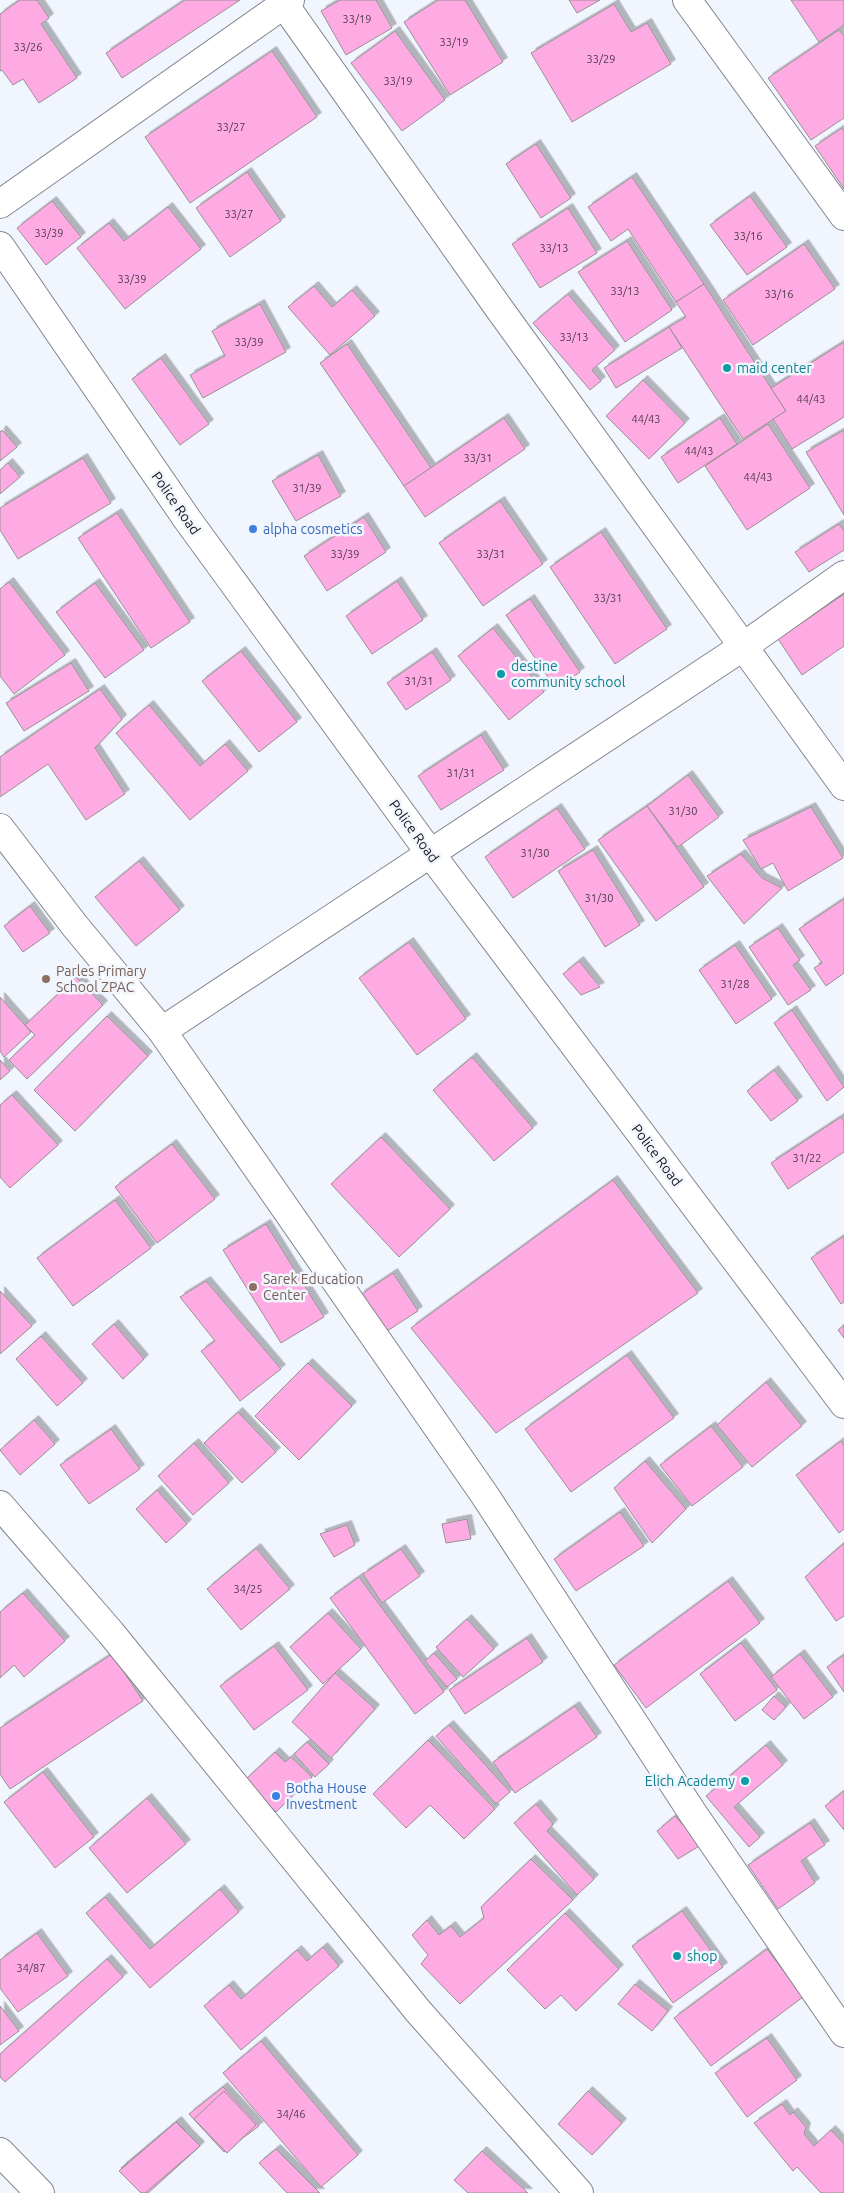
<svg xmlns="http://www.w3.org/2000/svg" width="844" height="2193" viewBox="0 0 844 2193" font-family="Ubuntu,sans-serif">
<style>
.building{fill:#feabe4;stroke:#989095;filter:url(#shadow)}
.lines{fill:none;stroke-linecap:round;stroke-linejoin:round}
.minor-casing{stroke:#84878f;stroke-width:30}
.minor{stroke:#fff;stroke-width:28}
.culture-dot{fill:#0f9aa8;stroke:#f1f5fd;stroke-width:2}
.shop-dot{fill:#3f7fe0;stroke:#f1f5fd;stroke-width:2}
.education-dot{fill:#8d6e63;stroke:#f1f5fd;stroke-width:2}
.labels{text-anchor:middle;stroke-width:5;stroke-linejoin:round;paint-order:stroke}
.number-label{font-size:11px;fill:#4e3a4a}
.culture-label{font-size:14px;fill:#0d838f;stroke:#f1f5fd;text-anchor:start}
.street-label{font-size:14px;fill:#131417;stroke:#f1f5fd}
.shop-label{font-size:14px;fill:#366cbe;stroke:#f1f5fd;text-anchor:start}
.education-label{font-size:14px;fill:#785e54;stroke:#f1f5fd;text-anchor:start}
</style>
<defs>
<filter id="shadow"><feDropShadow dx="4.5" dy="-4.5" stdDeviation="0" flood-color="#0004"/></filter>
</defs>
<rect width="100%" height="100%" fill="#f1f5fd"/>
<g class="building">
<polygon points="20,0 37,0 49,18 41,24 77,78 39,103 23,79 13,85 2,70 0,71 0,14"/>
<polygon points="185,0 240,0 122,78 106,53"/>
<polygon points="340,0 376,0 392,28 346,55 321,11"/>
<polygon points="438,0 465,0 503,62 450,95 404,22"/>
<polygon points="569,0 600,0 577,13"/>
<polygon points="791,0 844,0 844,25 819,42"/>
<polygon points="614,4 631,32 647,23 671,64 572,122 531,53"/>
<polygon points="839,30 844,36 844,118 811,140 768,78"/>
<polygon points="395,31 445,100 402,131 351,63"/>
<polygon points="272,51 317,117 190,203 145,137"/>
<polygon points="842,128 844,131 844,189 815,146"/>
<polygon points="536,144 571,198 541,218 506,164"/>
<polygon points="247,172 281,221 230,257 196,208"/>
<polygon points="632,177 704,284 676,302 628,229 611,241 588,207"/>
<polygon points="750,196 787,247 747,275 710,225"/>
<polygon points="52,201 81,237 46,265 17,228"/>
<polygon points="168,207 201,249 125,309 77,248 109,223 124,241"/>
<polygon points="568,208 597,253 540,288 512,244"/>
<polygon points="627,241 672,310 625,342 578,272"/>
<polygon points="804,244 835,289 753,345 723,300"/>
<polygon points="704,284 786,411 743,439 669,327 686,317 676,302"/>
<polygon points="314,286 332,307 352,290 375,316 330,355 288,307"/>
<polygon points="568,294 615,350 592,370 601,381 590,390 533,323"/>
<polygon points="260,304 286,352 203,398 190,375 225,356 212,331"/>
<polygon points="669,327 682,348 616,388 604,368"/>
<polygon points="844,342 844,417 792,449 773,419 786,411 771,388"/>
<polygon points="347,344 431,468 404,486 320,363"/>
<polygon points="161,358 209,424 180,445 132,379"/>
<polygon points="643,380 685,423 649,459 606,416"/>
<polygon points="504,418 525,449 425,517 404,486"/>
<polygon points="720,418 737,444 678,483 661,457"/>
<polygon points="768,424 810,488 747,530 705,466"/>
<polygon points="2,430 17,447 0,461 0,432"/>
<polygon points="844,430 844,515 806,452"/>
<polygon points="318,455 341,496 296,521 272,481"/>
<polygon points="83,458 111,503 18,559 0,530 0,508"/>
<polygon points="8,463 20,477 0,494 0,470"/>
<polygon points="500,501 543,564 483,606 439,543"/>
<polygon points="117,513 190,622 151,648 78,538"/>
<polygon points="364,517 386,552 327,591 304,556"/>
<polygon points="839,524 844,531 844,550 809,572 795,552"/>
<polygon points="601,532 667,629 615,664 550,567"/>
<polygon points="397,581 423,620 372,654 346,616"/>
<polygon points="9,582 65,655 14,694 0,676 0,589"/>
<polygon points="95,583 144,650 105,678 56,612"/>
<polygon points="844,594 844,646 802,675 778,639"/>
<polygon points="530,599 580,672 556,689 506,615"/>
<polygon points="493,628 544,692 509,720 458,656"/>
<polygon points="241,651 297,722 259,752 202,681"/>
<polygon points="432,652 451,680 406,710 387,683"/>
<polygon points="71,663 89,691 24,731 6,703"/>
<polygon points="100,689 122,719 95,748 125,794 86,820 48,764 0,797 0,757"/>
<polygon points="149,705 200,766 225,744 248,771 190,820 116,733"/>
<polygon points="481,735 504,770 441,810 418,776"/>
<polygon points="688,775 719,817 678,847 647,806"/>
<polygon points="647,806 704,887 656,921 598,840"/>
<polygon points="811,807 843,858 788,891 773,863 761,869 743,840"/>
<polygon points="557,808 585,849 513,898 485,857"/>
<polygon points="593,850 640,925 605,947 558,871"/>
<polygon points="741,854 762,878 782,888 744,924 707,876"/>
<polygon points="139,861 180,910 136,946 95,897"/>
<polygon points="844,899 844,973 826,986 814,968 822,963 799,929"/>
<polygon points="30,906 50,933 23,952 4,926"/>
<polygon points="778,928 800,960 793,965 811,990 788,1005 749,947"/>
<polygon points="409,942 466,1019 417,1055 359,978"/>
<polygon points="735,945 772,999 736,1024 699,970"/>
<polygon points="579,961 600,987 581,995 563,974"/>
<polygon points="76,977 103,1005 27,1079 9,1060 35,1035 25,1025"/>
<polygon points="0,997 31,1032 4,1057 0,1051"/>
<polygon points="792,1010 844,1087 827,1101 774,1023"/>
<polygon points="107,1016 148,1056 75,1131 34,1090"/>
<polygon points="472,1057 533,1128 494,1161 433,1090"/>
<polygon points="0,1060 10,1071 0,1080"/>
<polygon points="774,1070 798,1101 771,1121 747,1091"/>
<polygon points="12,1095 58,1145 10,1188 0,1177 0,1105"/>
<polygon points="841,1117 844,1121 844,1152 788,1189 771,1163"/>
<polygon points="381,1137 450,1209 399,1257 331,1184"/>
<polygon points="172,1144 215,1199 157,1243 115,1187"/>
<polygon points="613,1180 698,1293 496,1433 411,1328"/>
<polygon points="115,1200 151,1248 73,1306 37,1258"/>
<polygon points="266,1224 324,1317 281,1343 223,1250"/>
<polygon points="844,1236 844,1302 841,1304 811,1258"/>
<polygon points="393,1273 418,1311 384,1333 360,1295"/>
<polygon points="206,1281 281,1369 240,1401 201,1351 215,1341 180,1297"/>
<polygon points="0,1291 32,1326 0,1354"/>
<polygon points="114,1324 144,1359 123,1379 92,1344"/>
<polygon points="844,1325 844,1338 838,1330"/>
<polygon points="41,1336 83,1383 57,1406 16,1359"/>
<polygon points="627,1355 674,1418 571,1492 525,1429"/>
<polygon points="308,1363 352,1406 299,1460 255,1416"/>
<polygon points="766,1382 802,1426 752,1467 717,1425"/>
<polygon points="238,1412 276,1452 242,1483 204,1443"/>
<polygon points="34,1420 55,1444 20,1475 0,1450"/>
<polygon points="711,1426 743,1467 692,1506 660,1465"/>
<polygon points="111,1429 140,1469 89,1504 60,1465"/>
<polygon points="841,1441 844,1446 844,1529 839,1533 796,1475"/>
<polygon points="194,1443 229,1483 193,1515 158,1476"/>
<polygon points="645,1461 686,1509 652,1543 614,1488"/>
<polygon points="157,1490 187,1524 166,1543 136,1509"/>
<polygon points="620,1512 644,1546 576,1591 554,1559"/>
<polygon points="467,1519 471,1539 446,1543 442,1524"/>
<polygon points="347,1525 355,1545 334,1557 320,1534"/>
<polygon points="844,1543 844,1616 836,1621 805,1577"/>
<polygon points="256,1548 290,1589 241,1630 207,1589"/>
<polygon points="401,1549 420,1576 382,1603 363,1574"/>
<polygon points="359,1577 444,1692 415,1714 330,1598"/>
<polygon points="728,1581 760,1623 646,1708 614,1665"/>
<polygon points="23,1593 65,1641 24,1677 14,1665 0,1678 0,1612"/>
<polygon points="328,1613 361,1649 323,1684 290,1647"/>
<polygon points="467,1619 494,1649 463,1677 436,1647"/>
<polygon points="527,1638 543,1662 465,1714 449,1690"/>
<polygon points="741,1643 777,1690 735,1721 700,1674"/>
<polygon points="274,1646 308,1690 254,1730 220,1686"/>
<polygon points="434,1653 457,1679 447,1687 425,1661"/>
<polygon points="112,1654 143,1701 10,1789 0,1774 0,1728"/>
<polygon points="800,1654 833,1697 804,1719 771,1677"/>
<polygon points="844,1655 844,1692 827,1667"/>
<polygon points="335,1673 375,1709 331,1758 292,1722"/>
<polygon points="774,1696 786,1707 774,1720 762,1710"/>
<polygon points="575,1706 597,1737 515,1793 493,1762"/>
<polygon points="449,1725 510,1792 496,1804 436,1736"/>
<polygon points="428,1740 495,1809 464,1839 430,1805 406,1828 373,1794"/>
<polygon points="307,1742 329,1764 315,1777 294,1754"/>
<polygon points="766,1745 783,1765 734,1807 760,1837 749,1847 706,1796"/>
<polygon points="275,1752 285,1762 291,1757 312,1777 276,1812 245,1780"/>
<polygon points="43,1772 94,1837 55,1868 4,1802"/>
<polygon points="844,1791 844,1830 825,1806"/>
<polygon points="147,1798 186,1844 127,1893 89,1848"/>
<polygon points="536,1804 553,1824 547,1831 594,1879 577,1895 514,1823"/>
<polygon points="675,1816 701,1845 678,1859 657,1831"/>
<polygon points="810,1823 825,1845 801,1861 815,1883 778,1909 748,1865"/>
<polygon points="531,1859 573,1900 460,2004 421,1964 428,1955 412,1935 427,1920 439,1935 451,1926 460,1937 484,1918 481,1907"/>
<polygon points="220,1889 239,1912 150,1988 86,1913 105,1897 150,1949"/>
<polygon points="682,1911 723,1967 673,2003 632,1946"/>
<polygon points="565,1913 619,1969 576,2011 561,1995 545,2009 507,1970"/>
<polygon points="37,1933 68,1976 18,2012 0,1988 0,1960"/>
<polygon points="323,1947 339,1966 241,2050 204,2006 229,1985 241,1999 297,1950 307,1961"/>
<polygon points="767,1949 803,1997 711,2066 674,2018"/>
<polygon points="107,1959 123,1977 5,2082 0,2077 0,2054"/>
<polygon points="635,1984 668,2011 652,2031 618,2004"/>
<polygon points="0,2006 19,2031 0,2045"/>
<polygon points="767,2038 797,2080 747,2117 715,2073"/>
<polygon points="261,2041 358,2155 321,2187 223,2073"/>
<polygon points="223,2087 259,2126 224,2152 189,2114"/>
<polygon points="224,2091 256,2125 227,2153 194,2119"/>
<polygon points="588,2091 622,2123 592,2155 558,2124"/>
<polygon points="782,2104 790,2115 793,2112 806,2127 804,2134 814,2146 831,2130 844,2144 844,2193 821,2193 797,2167 793,2171 754,2123"/>
<polygon points="177,2121 199,2147 148,2193 142,2193 121,2168"/>
<polygon points="176,2122 200,2146 145,2193 141,2193 119,2171"/>
<polygon points="276,2149 320,2193 287,2193 259,2163"/>
<polygon points="482,2151 528,2193 468,2193 454,2180"/>
</g>
<g class="lines">
<defs>
<g id="minor">
<polyline points="281,0 498,307 844,786"/>
<polyline points="687,0 844,216"/>
<polyline points="0,204 290,0"/>
<polyline points="0,246 187,519 430,853 844,1404"/>
<polyline points="0,828 75,926 162,1031 484,1494 692,1812 844,2033"/>
<polyline points="162,1031 744,646 844,575"/>
<polyline points="0,1505 111,1633 418,2011 579,2193"/>
<polyline points="0,2152 40,2193"/>
</g>
</defs>
<use href="#minor" class="minor-casing"/>
<use href="#minor" class="minor"/>
</g>
<g class="culture-dot">
<circle cx="727" cy="368" r="5"/>
<circle cx="501" cy="674" r="5"/>
<circle cx="745" cy="1781" r="5"/>
<circle cx="677" cy="1956" r="5"/>
</g>
<g class="shop-dot">
<circle cx="253" cy="529" r="5"/>
<circle cx="276" cy="1796" r="5"/>
</g>
<g class="education-dot">
<circle cx="46" cy="979" r="5"/>
<circle cx="253" cy="1287" r="5"/>
</g>
<g class="labels">
<g class="number-label">
<text x="357" y="23">33/19</text>
<text x="454" y="46">33/19</text>
<text x="28" y="51">33/26</text>
<text x="601" y="63">33/29</text>
<text x="398" y="85">33/19</text>
<text x="231" y="131">33/27</text>
<text x="239" y="218">33/27</text>
<text x="49" y="237">33/39</text>
<text x="748" y="240">33/16</text>
<text x="554" y="252">33/13</text>
<text x="132" y="283">33/39</text>
<text x="625" y="295">33/13</text>
<text x="779" y="298">33/16</text>
<text x="574" y="341">33/13</text>
<text x="249" y="346">33/39</text>
<text x="811" y="403">44/43</text>
<text x="646" y="423">44/43</text>
<text x="699" y="455">44/43</text>
<text x="478" y="462">33/31</text>
<text x="758" y="481">44/43</text>
<text x="307" y="492">31/39</text>
<text x="345" y="558">33/39</text>
<text x="491" y="558">33/31</text>
<text x="608" y="602">33/31</text>
<text x="419" y="685">31/31</text>
<text x="461" y="777">31/31</text>
<text x="683" y="815">31/30</text>
<text x="535" y="857">31/30</text>
<text x="599" y="902">31/30</text>
<text x="735" y="988">31/28</text>
<text x="807" y="1162">31/22</text>
<text x="248" y="1593">34/25</text>
<text x="31" y="1972">34/87</text>
<text x="291" y="2118">34/46</text>
</g>
<g class="culture-label">
<text x="737" y="373">maid center</text>
<text x="511" y="671">destine<tspan x="511" dy="16">community school</tspan></text>
<text x="735" y="1786" text-anchor="end">Elich Academy</text>
<text x="687" y="1961">shop</text>
</g>
<g class="street-label">
<text transform="translate(176 503) rotate(55)" y="5">Police Road</text>
<text transform="translate(414 831) rotate(54)" y="5">Police Road</text>
<text transform="translate(657 1155) rotate(53)" y="5">Police Road</text>
</g>
<g class="shop-label">
<text x="263" y="534">alpha cosmetics</text>
<text x="286" y="1793">Botha House<tspan x="286" dy="16">Investment</tspan></text>
</g>
<g class="education-label">
<text x="56" y="976">Parles Primary<tspan x="56" dy="16">School ZPAC</tspan></text>
<text x="263" y="1284">Sarek Education<tspan x="263" dy="16">Center</tspan></text>
</g>
</g>
</svg>
